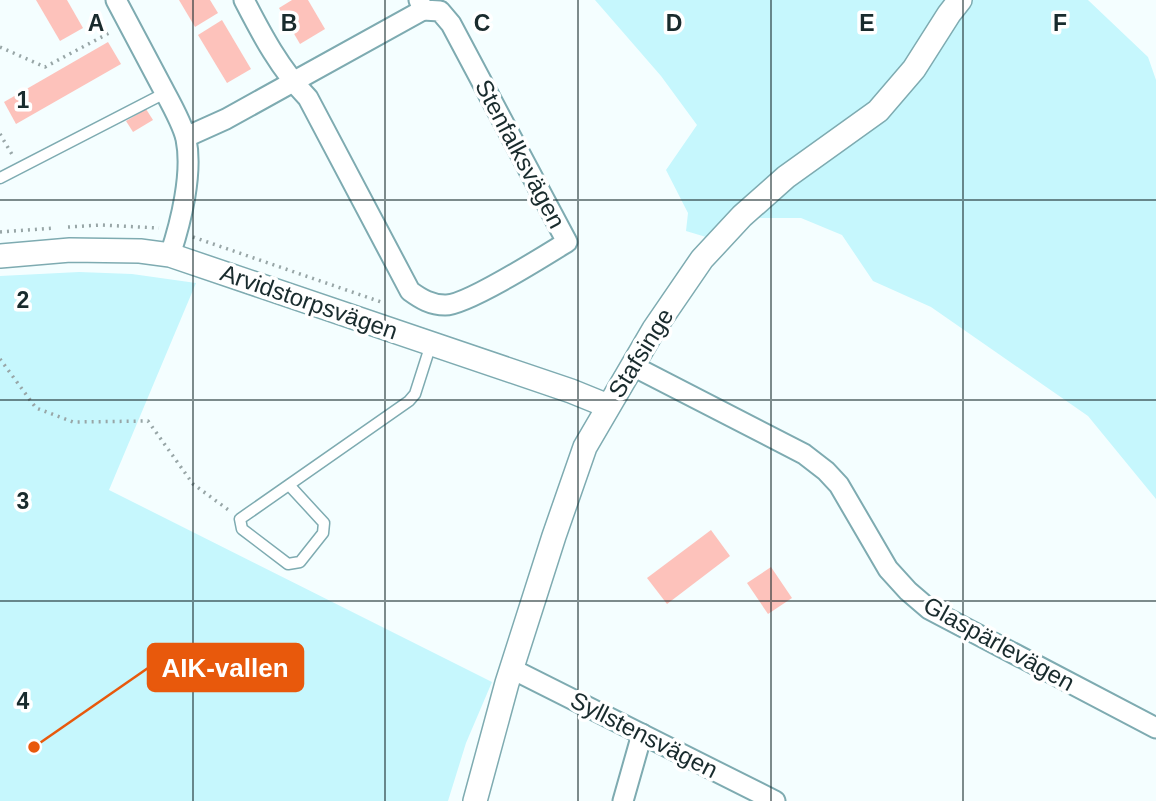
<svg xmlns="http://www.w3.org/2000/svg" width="1156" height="801" viewBox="0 0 1156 801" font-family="Arial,sans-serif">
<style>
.green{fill:#c6f7fd}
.building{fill:#fdc2bb}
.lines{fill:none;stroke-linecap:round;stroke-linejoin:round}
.service-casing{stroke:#7eabb1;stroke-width:13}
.minor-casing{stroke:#7eabb1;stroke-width:23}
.tertiary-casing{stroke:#7eabb1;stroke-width:26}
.path{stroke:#98a6a7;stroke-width:3.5;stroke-dasharray:2 5;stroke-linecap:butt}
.service{stroke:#fff;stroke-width:10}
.minor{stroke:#fff;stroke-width:19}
.tertiary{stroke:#fff;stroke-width:23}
.grid{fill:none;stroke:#192b2d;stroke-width:2;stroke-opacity:0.55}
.labels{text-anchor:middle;stroke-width:7;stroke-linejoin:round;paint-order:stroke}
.street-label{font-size:24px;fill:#192b2d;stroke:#fff}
.grid-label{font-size:23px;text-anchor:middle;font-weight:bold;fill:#192b2d;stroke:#fff;stroke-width:7;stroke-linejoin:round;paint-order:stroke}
.leader{fill:none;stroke:#e8590c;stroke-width:2.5}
.callout-dot{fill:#e8590c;stroke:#fff;stroke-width:2.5}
.callout{fill:#e8590c;stroke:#e8590c;stroke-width:2.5}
.callout-label{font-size:26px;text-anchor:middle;font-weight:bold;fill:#fff}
</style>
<rect width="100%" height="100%" fill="#f4feff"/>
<g class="green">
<polygon points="595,0 1088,0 1148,57 1156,80 1156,499 1088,416 931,307 873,281 842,235 801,218 754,218 706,237 686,231 688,213 666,170 697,125 661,76"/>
<polygon points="79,272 132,274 196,283 109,490 492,682 466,743 448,801 0,801 0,276"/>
</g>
<g class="building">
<polygon points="36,0 67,0 83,28 60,41"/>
<polygon points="179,0 210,0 218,13 195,27"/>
<polygon points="292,0 308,0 325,29 300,44 279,8"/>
<polygon points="222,20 251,69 227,83 198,35"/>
<polygon points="108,42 121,64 16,124 4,102"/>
<polygon points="146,109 153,120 133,132 126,121"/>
<polygon points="711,530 730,556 667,604 647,578"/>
<polygon points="771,567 792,598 768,614 747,583"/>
</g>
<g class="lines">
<defs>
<g id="service">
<polyline points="0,178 165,93"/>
<polyline points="289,485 324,523 323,533 300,562 288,564 242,529 240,519 409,401 415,394 431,344"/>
</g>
<g id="minor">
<path d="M116,0C131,28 146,57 161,85C169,100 183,124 186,139C193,173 181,222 170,255"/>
<path d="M244,0C262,35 280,69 308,98L410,291C421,299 431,305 445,305C465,306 546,255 567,242L451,24L440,11L423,10L419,0"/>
<polyline points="186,137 226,119 423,10"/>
<polyline points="633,366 804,454 826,471 839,485 888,569 908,591 929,609 1156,728"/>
<polyline points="512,669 775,801"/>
<polyline points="623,801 642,734"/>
</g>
<g id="tertiary">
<polyline points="0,256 70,250 140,251 170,255 571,391 608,406"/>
<polyline points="475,801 507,683 554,536 585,447 654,329 702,259 742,216 786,177 878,111 914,69 949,14 960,0"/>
</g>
</defs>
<use href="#service" class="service-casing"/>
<use href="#minor" class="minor-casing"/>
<use href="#tertiary" class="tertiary-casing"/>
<g class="path">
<polyline points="0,47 45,67 111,32"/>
<polyline points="0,134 13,156"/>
<polyline points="68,227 101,225 159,228"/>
<polyline points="0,232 54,228"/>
<polyline points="193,237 384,303"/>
<polyline points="0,359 36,408 73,422 148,421 193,484 230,511"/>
</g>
<use href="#service" class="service"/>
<use href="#minor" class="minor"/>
<use href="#tertiary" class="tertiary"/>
</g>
<path class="grid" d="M193,0V801M385,0V801M578,0V801M771,0V801M963,0V801M0,200H1156M0,400H1156M0,601H1156"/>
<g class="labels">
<g class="street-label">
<text transform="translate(520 154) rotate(62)" y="8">Stenfalksvägen</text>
<text transform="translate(309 302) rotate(19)" y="8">Arvidstorpsvägen</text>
<text transform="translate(641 353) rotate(-58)" y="8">Stafsinge</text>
<text transform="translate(999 644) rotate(29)" y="8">Glaspärlevägen</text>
<text transform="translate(644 735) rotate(27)" y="8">Syllstensvägen</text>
</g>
</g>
<g class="grid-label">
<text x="96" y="31">A</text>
<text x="289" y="31">B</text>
<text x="482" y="31">C</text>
<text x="674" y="31">D</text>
<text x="867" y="31">E</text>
<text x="1060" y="31">F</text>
<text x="23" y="108">1</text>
<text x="23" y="308">2</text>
<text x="23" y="509">3</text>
<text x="23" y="709">4</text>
</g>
<path class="leader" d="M34 747L148 668"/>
<circle class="callout-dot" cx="34" cy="747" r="7"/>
<rect class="callout" x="148" y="644" width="155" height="47" rx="7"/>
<g class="callout-label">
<text x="225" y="677">AIK-vallen</text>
</g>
</svg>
